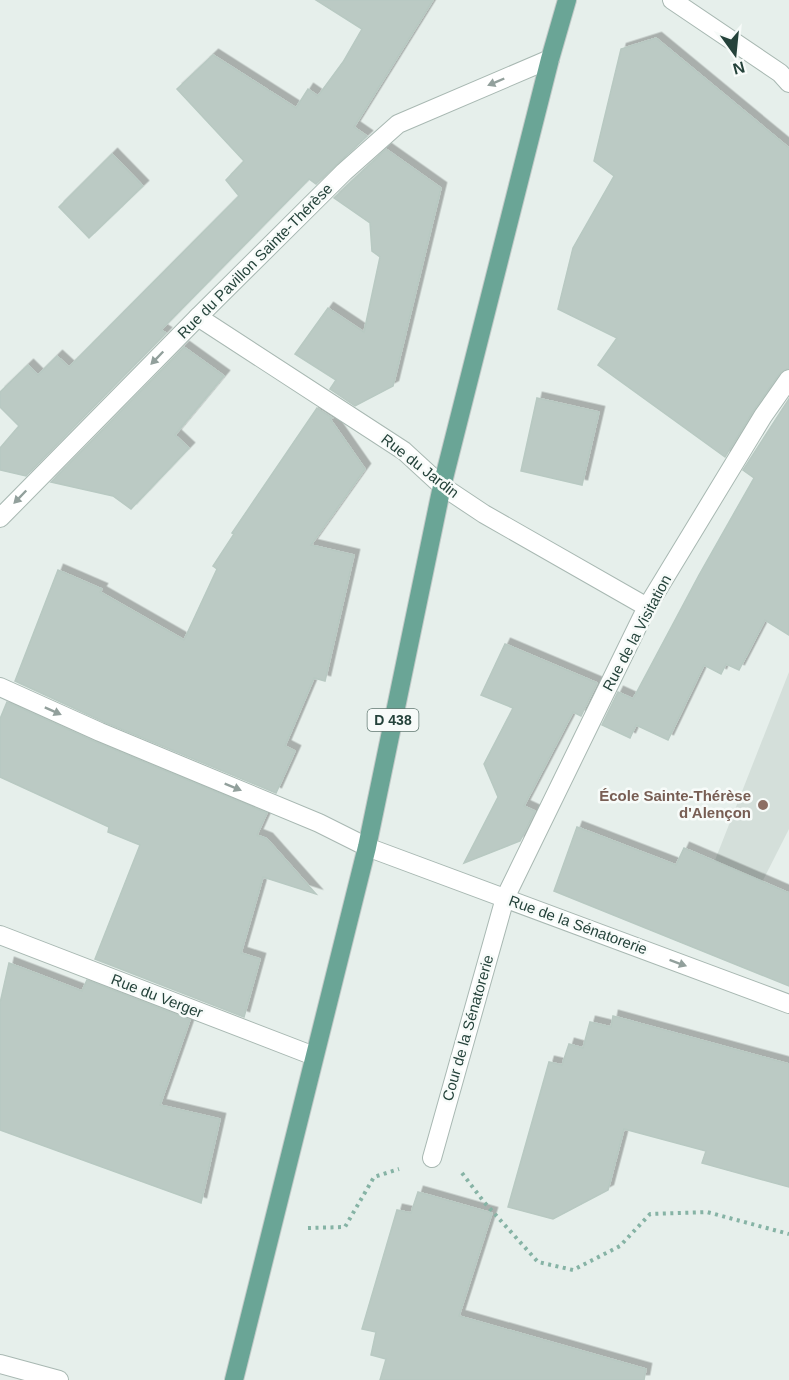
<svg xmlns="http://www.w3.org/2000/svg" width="789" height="1380" viewBox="0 0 789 1380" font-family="Helvetica,sans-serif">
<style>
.built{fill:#d4dfda}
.building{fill:#bbcac4;stroke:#b8c9c2;stroke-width:1.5;filter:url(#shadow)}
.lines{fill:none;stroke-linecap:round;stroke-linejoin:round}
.minor-casing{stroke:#a8b8b2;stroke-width:20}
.primary-casing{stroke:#c2cac8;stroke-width:20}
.path{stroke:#86b3a5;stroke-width:4;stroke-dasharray:3 4.5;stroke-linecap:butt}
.minor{stroke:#fff;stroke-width:18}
.primary{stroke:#6aa596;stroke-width:18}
.oneway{fill:#92a09c}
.education-dot{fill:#8d6e63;stroke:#f7fbf9;stroke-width:2}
.labels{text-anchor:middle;stroke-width:5;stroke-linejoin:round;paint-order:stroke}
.shield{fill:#f7fbf9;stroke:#637a73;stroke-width:1.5}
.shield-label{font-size:14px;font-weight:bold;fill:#24423a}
.street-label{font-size:15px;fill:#24423a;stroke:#f7fbf9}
.education-label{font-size:15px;font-weight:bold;fill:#785e54;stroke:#f7fbf9;text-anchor:end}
</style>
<defs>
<filter id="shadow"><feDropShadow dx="5.5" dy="-5.5" stdDeviation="0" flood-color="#0004"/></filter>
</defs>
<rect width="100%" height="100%" fill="#e6efeb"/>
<polygon class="built" points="789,672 789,829 754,898 708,878"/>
<g class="building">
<polygon points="316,0 433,0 354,127 367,136 316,184 309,179 161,330 166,333 26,476 0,470 0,448 19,426 0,407 0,392 28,365 38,375 57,356 69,367 239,196 226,180 244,161 177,89 213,55 296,108 308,89 318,96 343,62 362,29"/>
<polygon points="656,38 789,148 789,368 780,373 754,410 725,457 598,365 617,338 558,309 573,248 614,176 594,161 621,49"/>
<polygon points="386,149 441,188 393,386 355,406 330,389 336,380 295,354 328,308 364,332 380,257 372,251 370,223 334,198"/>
<polygon points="112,154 143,186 89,238 59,207"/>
<polygon points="184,347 224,376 175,435 189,448 131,509 113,496 51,482"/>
<polygon points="537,398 599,412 582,485 521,471"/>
<polygon points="789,399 789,635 765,620 739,670 726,664 721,674 704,665 668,740 636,725 630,738 602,725 618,692 633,699 699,575 754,478 743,470"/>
<polygon points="317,408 332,418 330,419 365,469 311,545 354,555 325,681 314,678 285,746 295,751 276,793 104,722 15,681 58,570 102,589 100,592 184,640 217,569 213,566 234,534 232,533"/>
<polygon points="505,644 597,683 581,716 573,712 524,806 535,811 520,841 464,863 498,797 484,764 513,708 481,695"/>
<polygon points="7,702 96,742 267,813 257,835 267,839 316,894 263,877 241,953 260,959 244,1017 95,959 140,845 108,832 109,827 0,777 0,719"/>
<polygon points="577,827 676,865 684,848 789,893 789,986 554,891"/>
<polygon points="9,963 82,991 87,980 190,1020 160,1105 220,1119 201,1203 0,1130 0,1003"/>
<polygon points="613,1016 789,1064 789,1187 702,1163 706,1151 624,1129 608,1190 553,1219 508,1207 549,1062 562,1065 569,1044 583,1048 590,1022 611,1027"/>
<polygon points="418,1192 492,1213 459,1316 646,1369 644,1380 380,1380 386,1359 371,1355 376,1332 362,1329 397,1210 411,1213"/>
</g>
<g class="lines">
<defs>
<g id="minor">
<polyline points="672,0 780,73 789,83"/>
<polyline points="198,317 404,451 442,486 484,514 647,607"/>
<polyline points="0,518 198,317 344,172 398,124 550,59"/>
<polyline points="0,687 100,732 319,823 367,847 789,1004"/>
<polyline points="0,935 314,1056"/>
<polyline points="432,1158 505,898 647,607 763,416 789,379"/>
<polyline points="0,1364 59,1380"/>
</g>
<polyline id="primary" points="234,1380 367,847 442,486 550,59 567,0"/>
</defs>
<use href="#minor" class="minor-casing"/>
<use href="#primary" class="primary-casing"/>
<g class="path">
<polyline points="462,1173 484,1202 538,1262 573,1270 620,1246 650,1214 707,1212 789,1234"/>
<polyline points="308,1228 345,1227 374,1177 399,1169"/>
</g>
<use href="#minor" class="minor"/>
<use href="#primary" class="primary"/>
</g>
<defs><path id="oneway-solid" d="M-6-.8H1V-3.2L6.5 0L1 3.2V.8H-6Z" transform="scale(1.5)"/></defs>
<g class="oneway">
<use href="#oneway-solid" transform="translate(496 82) rotate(157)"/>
<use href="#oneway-solid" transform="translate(157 358) rotate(134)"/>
<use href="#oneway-solid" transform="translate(20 497) rotate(134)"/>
<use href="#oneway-solid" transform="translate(53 711) rotate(24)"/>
<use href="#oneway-solid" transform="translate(233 787) rotate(22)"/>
<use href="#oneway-solid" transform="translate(678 963) rotate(20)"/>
</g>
<circle class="education-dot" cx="763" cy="805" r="6"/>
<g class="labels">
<rect class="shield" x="367.5" y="709" width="51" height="22" rx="4.5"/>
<g class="shield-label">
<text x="393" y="725">D 438</text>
</g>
<g class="street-label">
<text transform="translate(255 261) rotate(-45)" y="5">Rue du Pavillon Sainte-Thérèse</text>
<text transform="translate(420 466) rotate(38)" y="5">Rue du Jardin</text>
<text transform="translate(637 633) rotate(-62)" y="5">Rue de la Visitation</text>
<text transform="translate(578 925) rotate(20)" y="5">Rue de la Sénatorerie</text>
<text transform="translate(157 996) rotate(21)" y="5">Rue du Verger</text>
<text transform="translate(468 1028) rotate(-74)" y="5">Cour de la Sénatorerie</text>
</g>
<g class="education-label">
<text x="751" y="801">École Sainte-Thérèse<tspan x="751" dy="17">d'Alençon</tspan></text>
</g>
</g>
<g transform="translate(735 54) rotate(165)" stroke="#f7fbf9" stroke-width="4.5" paint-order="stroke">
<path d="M0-4.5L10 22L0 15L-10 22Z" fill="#24423a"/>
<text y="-9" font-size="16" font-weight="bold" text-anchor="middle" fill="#24423a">N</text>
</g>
</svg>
